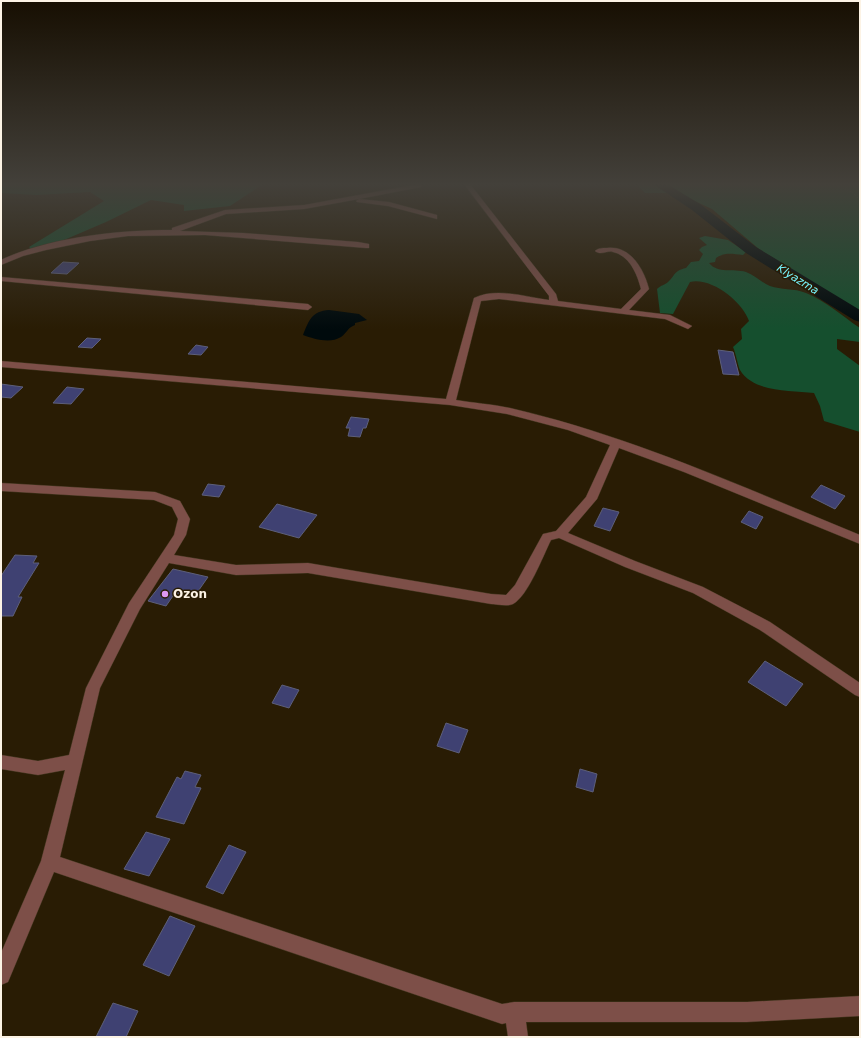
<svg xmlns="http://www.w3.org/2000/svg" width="861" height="1038" viewBox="0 0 861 1038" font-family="'DejaVu Sans',sans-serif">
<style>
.forest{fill:#154f2e}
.water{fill:#000a0c}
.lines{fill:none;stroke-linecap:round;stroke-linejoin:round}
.river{fill:#000a0c;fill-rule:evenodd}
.building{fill:#3f4172;stroke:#5d5f7a}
.minor-casing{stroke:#42361f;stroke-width:1}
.path{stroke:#756955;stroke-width:1;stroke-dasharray:0.5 2;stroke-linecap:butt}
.minor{fill:#7d4f48;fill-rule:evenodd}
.poi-dot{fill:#de98f2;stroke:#291c04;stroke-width:1.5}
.labels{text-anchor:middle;stroke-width:3;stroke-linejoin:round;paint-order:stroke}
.far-water-label{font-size:11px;font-style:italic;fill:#77f4fe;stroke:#291c04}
.poi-label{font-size:12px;font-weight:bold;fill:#fcf3e5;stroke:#291c04;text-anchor:start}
</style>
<rect width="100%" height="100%" fill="#291c04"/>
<g class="forest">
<polygon points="1,184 263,184 230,206 184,211 184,205 151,200 106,222 57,243 31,249 29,247 104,201 90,192 37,195 1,193"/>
<polygon points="636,184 860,184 860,313 759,249 712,209 677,193 645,193"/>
<path d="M705,236L728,240L746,252L743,255C732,254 725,252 716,258L715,262L709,263C718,274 733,268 746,272C755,275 762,283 770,286C781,290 794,288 806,293C826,301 842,316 860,328V342L837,339V349L860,366V432L824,421L820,406L814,393C790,390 754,393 740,370C738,366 736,354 733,347L742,339L741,329L749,321C742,301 711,277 690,282L673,314L660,313L657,289C661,285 665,285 668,282C676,275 673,271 686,268L691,262L699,261L703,254L699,250L702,247L707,245L699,238Z"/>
</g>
<path class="water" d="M329,310L359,314L367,320L355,323V325C347,328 347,333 341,337C330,344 314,339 303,335C309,320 312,311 329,310Z"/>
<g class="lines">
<polygon class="river" points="653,184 667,184 700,204 756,247 860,310 860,322 854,320 746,253 692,210"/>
</g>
<g class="building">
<polygon points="63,262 79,263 67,274 51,273"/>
<polygon points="87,338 101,339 92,348 78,347"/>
<polygon points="196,345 208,347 201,355 188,354"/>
<polygon points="718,350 733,352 739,375 723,374"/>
<polygon points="1,384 23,387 11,398 1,397"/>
<polygon points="67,387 84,389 71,404 53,403"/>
<polygon points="351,417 369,419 366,428 363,428 360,437 348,436 350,428 346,428"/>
<polygon points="208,484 225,486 219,497 202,495"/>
<polygon points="821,485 845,496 835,509 811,497"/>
<polygon points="277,504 317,515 299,538 259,527"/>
<polygon points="603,508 619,512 610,531 594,526"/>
<polygon points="749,511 763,517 756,529 741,522"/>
<polygon points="15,555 37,556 33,563 39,563 18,597 22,597 13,616 1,616 1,576"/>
<polygon points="173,569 208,577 194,597 175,593 166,606 148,601"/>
<polygon points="765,661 803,684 786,706 748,682"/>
<polygon points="282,685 299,690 289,708 272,703"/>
<polygon points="446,723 468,730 459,753 437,746"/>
<polygon points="580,769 597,774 593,792 576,787"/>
<polygon points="185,771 201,775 195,787 201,788 184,824 156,817 177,777 181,779"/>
<polygon points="146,832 170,839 149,876 124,869"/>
<polygon points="229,845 246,852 223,894 206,887"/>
<polygon points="170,916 195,926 169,976 143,965"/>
<polygon points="113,1003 138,1011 126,1037 96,1037"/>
</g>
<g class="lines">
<defs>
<g id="minor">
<path d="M419,184L422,186L421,187L359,199L389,202L437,215V219L388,206L357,202L356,201L359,199L304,209L226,214L180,231L243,233L358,242L369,244V248H366L205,235L128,236L90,241L46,250L23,256L1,265V260L5,258C53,237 119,230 172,230V228L225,210L304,205Z"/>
<path d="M464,184H470L556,294L558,301L621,309L641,289C637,274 630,256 613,252C607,250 601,256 595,251C598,248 602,248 607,248C630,245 644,269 649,289L629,310L670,315L692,326L688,329L665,319L499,299L481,301L456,400C473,403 492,404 510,408C631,436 745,488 860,535V544L684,472L619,448L597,499L568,533L635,561L703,587L770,622L860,683V697L855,695L760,630L693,593L625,567L559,538L551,540C543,556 528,596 513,604C507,607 497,604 491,604L308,573L236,575L169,563L140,609L100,688L60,857L502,1004L514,1002H747L860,996V1016L747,1022H526L528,1037H508L506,1023L502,1024L54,872L8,982L1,985V953L41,861L65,770L38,775L1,769V755L38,761L69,755L86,688L129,603L174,535L178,519L172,507L154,500L1,491V483L155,492L180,501L190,519L186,535L174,555L236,565L308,563L491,594L506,595L515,585L543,534L556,531L586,497L610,445L568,430L507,414L450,405L1,367V361L446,399L474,298C496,287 526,297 549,300V296Z"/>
<polygon points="1,277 308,304 312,307 308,310 1,281"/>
</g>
</defs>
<use href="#minor" class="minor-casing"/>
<polyline class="path" points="834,184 852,192 860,200"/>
<use href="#minor" class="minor"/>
</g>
<linearGradient id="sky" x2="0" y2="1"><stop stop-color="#170f02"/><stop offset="0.56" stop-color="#43403a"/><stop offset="1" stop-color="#43403a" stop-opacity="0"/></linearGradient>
<rect width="861" height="329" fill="url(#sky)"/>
<circle class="poi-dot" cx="165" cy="594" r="4"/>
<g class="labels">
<g class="far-water-label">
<text transform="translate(798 279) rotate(32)" y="4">Klyazma</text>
</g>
<g class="poi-label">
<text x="173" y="598">Ozon</text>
</g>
</g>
<rect width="861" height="1038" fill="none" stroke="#fcf3e5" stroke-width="4"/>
</svg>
